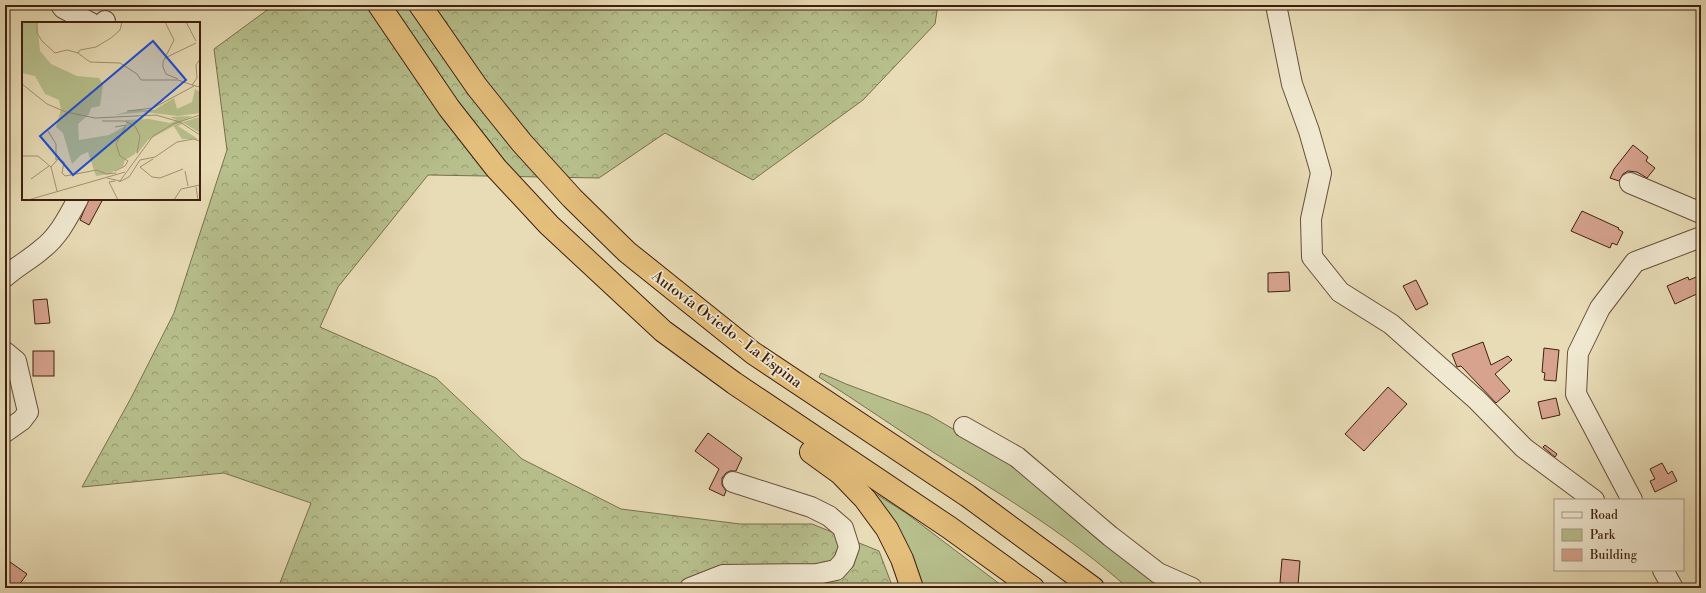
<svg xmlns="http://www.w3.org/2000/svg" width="1706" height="593" viewBox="0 0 1706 593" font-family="'Libre Bodoni',serif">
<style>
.green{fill:#b7c08d;stroke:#7a704e}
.forest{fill:url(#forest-crowns);stroke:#7a704e}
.building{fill:#d7a38f;stroke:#3e200f}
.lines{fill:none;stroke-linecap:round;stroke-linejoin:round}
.minor-casing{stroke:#684f39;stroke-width:22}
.highway-casing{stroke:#3e200f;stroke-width:24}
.minor{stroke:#f0e8d0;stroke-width:20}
.highway{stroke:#e4be7b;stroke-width:22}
.labels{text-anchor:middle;stroke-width:3.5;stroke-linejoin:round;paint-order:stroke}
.street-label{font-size:15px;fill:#3e200f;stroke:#f0e8d0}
.inset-road{fill:none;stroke:#a49173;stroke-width:1}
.view{fill:#1d4ed8;fill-opacity:0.15;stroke:#1d4ed8;stroke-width:2}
.inset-edge{fill:none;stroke:#3e200f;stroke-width:2}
</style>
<defs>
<pattern id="forest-crowns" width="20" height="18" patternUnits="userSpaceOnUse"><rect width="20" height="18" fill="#b7c08d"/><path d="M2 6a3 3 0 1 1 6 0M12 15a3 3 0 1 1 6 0" fill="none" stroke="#969c72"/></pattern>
</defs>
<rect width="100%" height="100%" fill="#e8dcb6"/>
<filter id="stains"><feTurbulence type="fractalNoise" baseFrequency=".005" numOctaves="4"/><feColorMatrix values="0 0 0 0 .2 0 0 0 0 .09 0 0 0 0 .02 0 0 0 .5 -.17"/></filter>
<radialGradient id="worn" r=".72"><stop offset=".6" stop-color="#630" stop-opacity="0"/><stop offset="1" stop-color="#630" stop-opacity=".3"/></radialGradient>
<g class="green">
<path d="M821,373L846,384L929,415L1020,468L1130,561L1167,588H1128C1068,535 1004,496 936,454C897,429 858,402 819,377Z"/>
<polygon points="873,492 906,513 1005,588 920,588 872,495"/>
</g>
<polygon class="forest" points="274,5 938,5 935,24 863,100 753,180 665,133 599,178 428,175 338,287 320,327 436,378 522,459 621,509 740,524 812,524 879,551 893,588 278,588 311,503 224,473 82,487 131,398 174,313 227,150 214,49"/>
<g class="building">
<polygon points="1633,145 1648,157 1646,161 1655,168 1647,178 1637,172 1628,171 1623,174 1619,181 1610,178 1614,169"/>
<polygon points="89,199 103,199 89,225 80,220"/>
<polygon points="1582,211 1619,228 1618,229 1623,232 1617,245 1612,243 1610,248 1571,231"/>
<polygon points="1289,272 1290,291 1268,292 1268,273"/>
<polygon points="1701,275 1701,292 1675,304 1667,286 1688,277 1689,280"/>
<polygon points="1416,280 1428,304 1416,310 1403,286"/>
<polygon points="47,299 50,323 35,324 33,300"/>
<polygon points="1483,342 1491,365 1508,356 1512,360 1495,374 1510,391 1496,403 1461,366 1457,367 1452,354"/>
<polygon points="1544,348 1559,350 1556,381 1544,380 1545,373 1542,372"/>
<rect x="33" y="351" width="21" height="25"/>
<polygon points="1388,387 1407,404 1364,451 1345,434"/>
<polygon points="1556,398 1560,415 1542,419 1538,402"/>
<polygon points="708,433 742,458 736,471 730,471 726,473 722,478 722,485 726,491 724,496 709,489 719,469 695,451"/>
<polygon points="1545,445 1557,454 1555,457 1543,447"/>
<polygon points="1662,463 1668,474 1672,471 1677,481 1655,492 1650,481 1655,479 1650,469"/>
<polygon points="1282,559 1300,561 1298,585 1280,583"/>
<polygon points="10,562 27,574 17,588 11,588 5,584 5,569"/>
</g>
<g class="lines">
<defs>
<g id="minor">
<polyline points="61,5 63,8 91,23"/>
<polyline points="1276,5 1292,84 1309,131 1321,173 1311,219 1312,257 1340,292 1391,324 1477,400 1524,448 1594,500"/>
<polyline points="105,21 105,23"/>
<polyline points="1630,183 1701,213"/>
<path d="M5,277C17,266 31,259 42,249C59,236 68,217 78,199"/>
<polyline points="5,352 16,361 28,412 22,420 5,432"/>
<polyline points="964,427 1017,457 1110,536 1158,573 1192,588"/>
<polyline points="1632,500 1576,394 1578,353 1600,308 1635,262 1701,237"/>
<polyline points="1663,570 1673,588"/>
<polyline points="690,588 723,575 817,574 836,570 844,561 849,547 843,528 829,516 811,507 733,482"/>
</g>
<g id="highway">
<polyline points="379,5 449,108 496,168 549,225 663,331 734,383 950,528 1033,588"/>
<polyline points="420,5 477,87 522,143 572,198 627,252 753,353 968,496 1093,588"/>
<polyline points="811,452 840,473 865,499 887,529 902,559 912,588"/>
</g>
</defs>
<use href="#minor" class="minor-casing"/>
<use href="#highway" class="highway-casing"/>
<use href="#minor" class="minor"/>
<use href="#highway" class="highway"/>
</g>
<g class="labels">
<g class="street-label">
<text transform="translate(727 329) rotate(37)" y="5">Autovía Oviedo - La Espina</text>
</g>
</g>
<g transform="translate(22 22)">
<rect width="178" height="178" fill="#e8dcb6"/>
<path d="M173,67L178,70V91L156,94L122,90L93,93L111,88H132L152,76L155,87L170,80ZM170,94L126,118L115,132L103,98L127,97L148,101L155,98L148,95ZM178,95V111L162,101L156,104L176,117H160L151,103Z" fill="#b7c08d"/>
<path d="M0,0H15L18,29L29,42L55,54L77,56L81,63L78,84L69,86L67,92L56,102L57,118L87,113L107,102L111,104L116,112L115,125L113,132L103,138L101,144L87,152L74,154L66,130L59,133L50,142L41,111L34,105L39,87L37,78L23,72L13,54L0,51Z" fill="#b7c08d"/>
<path class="inset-road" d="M15,0V11L20,19L33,31L45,28L56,31L68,40L98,41L115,52L119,58H156L170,63M143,0L152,18L141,40V45L144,52L156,57M164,0L174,19M56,31L58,28L74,25L89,16L98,8L100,0M143,36L174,21M178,37L174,43L175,56L170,63L178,65M0,62L25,82L44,90L73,96L134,93L158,100L178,113M105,89L131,86L172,64M80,99H103L113,104L118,114L115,131M93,105L104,103L94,122L98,134L106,139L103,144L93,149M26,109L34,122V138M0,134H16L29,145M131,137L118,145L130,155L138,156L161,147M163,149L166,164M85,156L98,159L131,114L151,102L178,93M9,157L27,144M93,159L87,160L96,178M97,160L107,155L118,138L133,135L155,120L171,117L178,119M174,165L176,178M35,169L29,145L36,137L42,140L40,151L43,154L75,148L84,152L94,151M6,178L103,150M152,178L159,167L178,163"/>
<path class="view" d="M131,19L164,58L51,153L18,114Z"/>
<rect width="178" height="178" class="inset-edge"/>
</g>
<rect width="1706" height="593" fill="none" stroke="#e8dcb6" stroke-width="20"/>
<rect x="6" y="6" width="1694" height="581" fill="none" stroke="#3e200f" stroke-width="2"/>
<rect x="10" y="10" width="1686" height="573" fill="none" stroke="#3e200f"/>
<rect x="1554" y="499" width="130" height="72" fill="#f0e8d0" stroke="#a99883"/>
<rect x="1562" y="512" width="20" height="6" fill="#f0e8d0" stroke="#a99883"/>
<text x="1590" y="519" font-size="12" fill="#3e200f">Road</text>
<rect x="1562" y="529" width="20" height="12" fill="#b7c08d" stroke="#a99883"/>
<text x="1590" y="539" font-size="12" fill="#3e200f">Park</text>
<rect x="1562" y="549" width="20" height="12" fill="#d7a38f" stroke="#a99883"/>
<text x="1590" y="559" font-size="12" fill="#3e200f">Building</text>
<rect width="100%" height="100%" filter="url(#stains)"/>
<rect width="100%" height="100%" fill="url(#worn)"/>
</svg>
